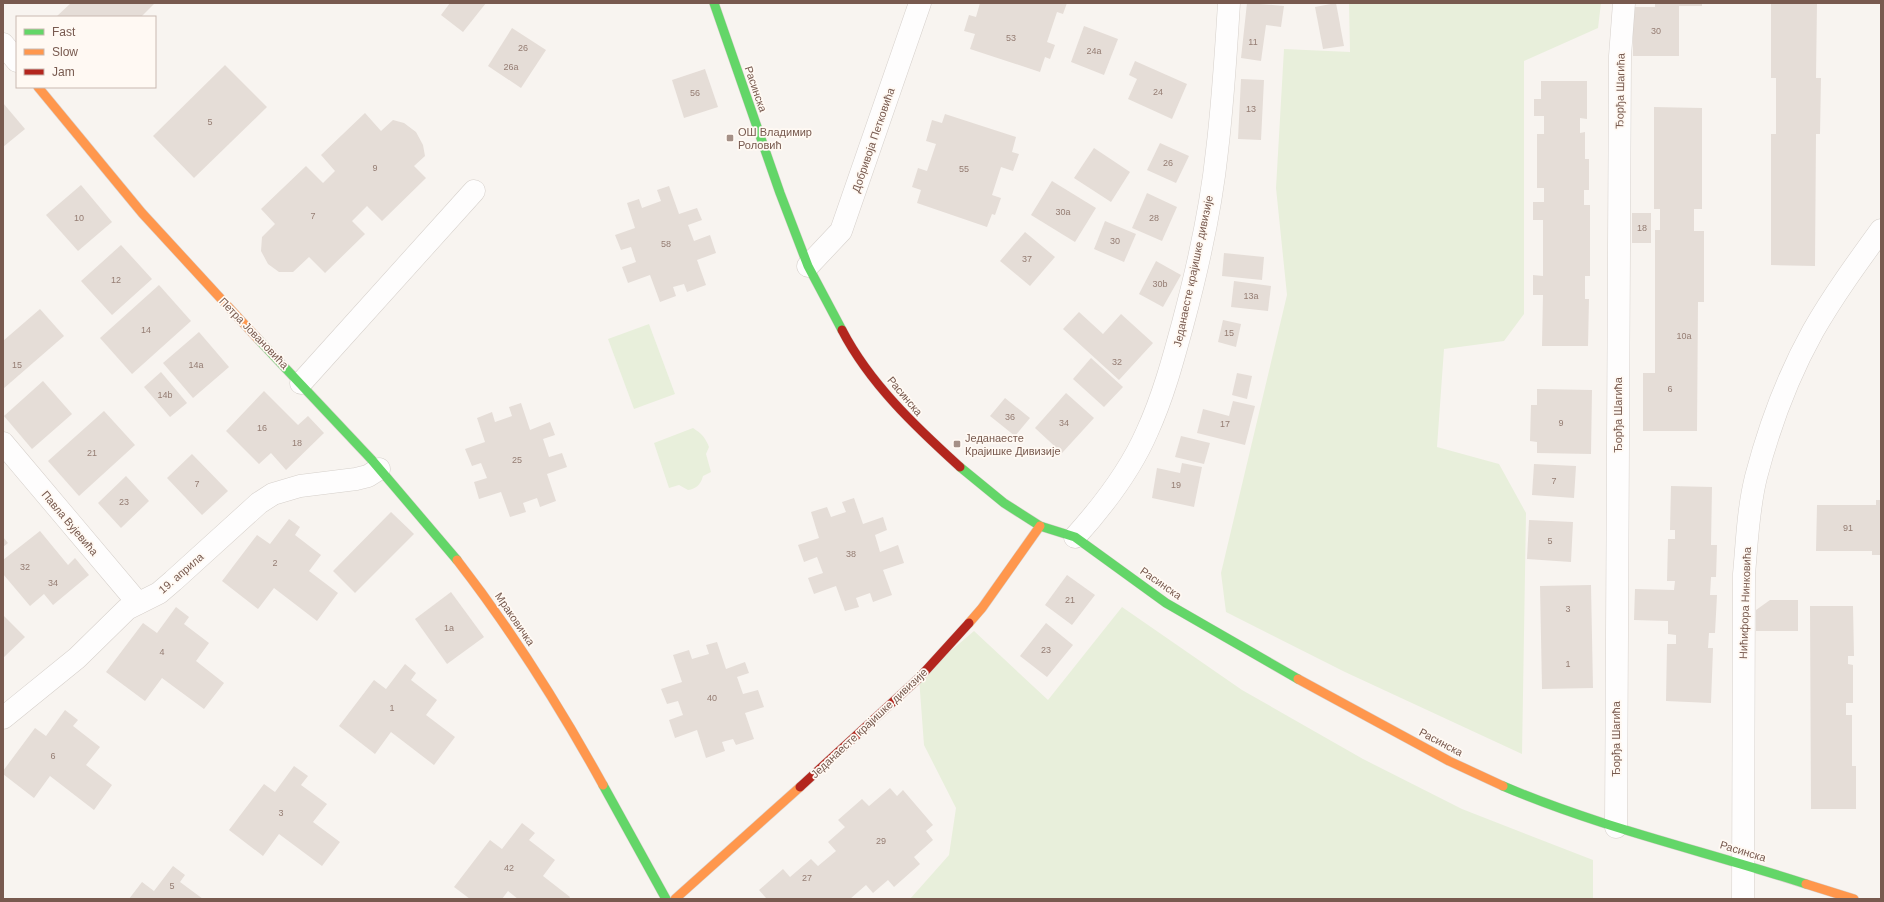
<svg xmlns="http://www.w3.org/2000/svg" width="1884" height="902" viewBox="0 0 1884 902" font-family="Helvetica,sans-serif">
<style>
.green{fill:#e8efdb}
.building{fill:#e5ddd7}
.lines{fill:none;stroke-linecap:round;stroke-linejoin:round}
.street-casing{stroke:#d6d0cb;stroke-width:23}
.fast-casing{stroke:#d8d0cc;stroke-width:10}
.slow-casing{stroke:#d8d0cc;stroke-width:10}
.jam-casing{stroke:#d8d0cc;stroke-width:10}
.street{stroke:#fefdfd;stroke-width:22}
.fast{stroke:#63d668;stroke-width:9}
.slow{stroke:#ff974d;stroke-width:9}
.jam{stroke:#b3261e;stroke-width:9}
.poi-dot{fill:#a59087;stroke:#fff9f3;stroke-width:1.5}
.labels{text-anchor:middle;stroke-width:3.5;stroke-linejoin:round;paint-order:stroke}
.number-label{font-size:9px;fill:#957d73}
.street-label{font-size:11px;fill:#785a4f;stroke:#fff9f3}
.poi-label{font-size:11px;fill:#785a4f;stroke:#fff9f3;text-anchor:start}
</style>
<rect width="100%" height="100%" fill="#f8f4f0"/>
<g class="green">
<polygon points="1349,3 1601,3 1598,28 1524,61 1524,314 1504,341 1444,349 1437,447 1499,464 1526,513 1522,754 1345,672 1226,612 1221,573 1287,295 1276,188 1284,49 1350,52"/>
<polygon points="649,324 675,394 634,409 608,339"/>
<path d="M693,428C702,434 705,437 709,447L706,454L711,472L703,476C701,484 696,489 688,490L679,485L669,488L654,443Z"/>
<polygon points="1122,607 1242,690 1363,759 1462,809 1593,860 1593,899 910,899 949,855 956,808 924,745 919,678 974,631 1048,700"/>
</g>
<g class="building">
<polygon points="71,3 155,3 141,17 56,17"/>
<polygon points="450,3 486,3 463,32 441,15"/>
<polygon points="980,3 1067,3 1063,14 1057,12 1047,42 1055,45 1050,59 1045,57 1040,72 970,49 975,34 964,31 969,15 976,17"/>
<polygon points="1247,3 1284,6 1281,27 1266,25 1261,61 1241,58"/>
<polygon points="1336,3 1344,46 1323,49 1315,7"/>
<polygon points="1655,3 1702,3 1702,6 1679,6 1679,56 1633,56 1633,7 1655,7"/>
<polygon points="1771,3 1817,3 1816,78 1821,78 1820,134 1816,134 1815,266 1771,265 1771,134 1776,134 1776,78 1771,78"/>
<polygon points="1084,26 1118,39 1104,75 1071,62"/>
<polygon points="512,28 546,50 521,88 488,66"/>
<polygon points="1135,61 1187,84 1172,119 1128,99 1137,79 1129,75"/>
<polygon points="225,65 267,107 194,178 153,136"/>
<polygon points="705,69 718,107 684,118 672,80"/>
<polygon points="1241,79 1264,80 1261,140 1238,139"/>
<polygon points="1541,81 1587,81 1587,119 1580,118 1580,133 1585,132 1585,159 1589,159 1589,190 1584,190 1584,205 1590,205 1590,276 1585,276 1585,299 1589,299 1588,346 1542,346 1543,295 1533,295 1533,275 1543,276 1543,220 1533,220 1533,202 1544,202 1544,188 1537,188 1537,134 1544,134 1544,116 1534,116 1534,99 1541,99"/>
<polygon points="3,103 25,129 3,147"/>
<polygon points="1654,107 1702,108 1702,209 1694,209 1694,231 1704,231 1704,302 1698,302 1697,431 1643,431 1643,373 1655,373 1655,230 1660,230 1660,209 1654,209"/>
<polygon points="365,113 381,131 393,120 404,123 416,132 423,145 425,156 414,166 426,178 382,221 367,206 352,221 365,234 325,273 309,257 293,272 279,272 268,264 261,251 262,237 275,224 261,209 306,166 323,183 335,171 321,155"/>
<polygon points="945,114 1016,137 1012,152 1019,154 1013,171 1001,167 992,195 1001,198 995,215 992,214 987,227 917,203 921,190 912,187 918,168 927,171 936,144 926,141 932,120 942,123"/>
<polygon points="1160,143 1189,156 1176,183 1147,170"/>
<polygon points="1094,148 1130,172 1111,202 1074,178"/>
<polygon points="1052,181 1096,208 1075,242 1031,215"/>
<polygon points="81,185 112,222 78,251 46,215"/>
<polygon points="669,186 679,214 697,208 702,220 688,225 694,241 710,235 716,253 697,260 706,285 687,292 684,284 673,287 676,296 660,302 650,275 628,283 622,267 636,262 631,247 621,250 615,235 635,228 627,203 639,199 642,208 661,201 657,190"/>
<polygon points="1147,193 1177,207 1162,241 1132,228"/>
<rect x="1632" y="213" width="19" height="30"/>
<polygon points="1105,221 1136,234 1124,262 1094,249"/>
<polygon points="1025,232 1055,257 1030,286 1000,261"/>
<polygon points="121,245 152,279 112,315 81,281"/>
<polygon points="1224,253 1264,257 1262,280 1222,276"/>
<polygon points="1156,261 1181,275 1163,307 1139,294"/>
<polygon points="1234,281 1271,286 1268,311 1231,307"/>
<polygon points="159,285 191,321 132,374 100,338"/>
<polygon points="40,309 64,336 3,389 3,341"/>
<polygon points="1079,312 1103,334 1121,314 1153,343 1119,380 1063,329"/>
<polygon points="1223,320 1241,324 1236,347 1218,342"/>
<polygon points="199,332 229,367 193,398 163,363"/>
<polygon points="1091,358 1123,387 1104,407 1073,379"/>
<polygon points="161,372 187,403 170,417 144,387"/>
<polygon points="1237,373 1252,376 1247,399 1232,395"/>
<polygon points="43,381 72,414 32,449 4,416"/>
<polygon points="1537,389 1592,390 1591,454 1537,453 1537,442 1530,441 1531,405 1537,405"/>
<polygon points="264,391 298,425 308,416 324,433 286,470 271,453 259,464 226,431"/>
<polygon points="1066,393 1094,418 1062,453 1035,428"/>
<polygon points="1005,398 1030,418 1015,436 990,416"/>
<polygon points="1233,401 1255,406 1245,445 1197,433 1203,409 1229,416"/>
<polygon points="521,403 530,430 550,422 555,435 543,439 549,457 562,453 567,467 547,474 556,501 540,507 537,498 523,503 526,512 510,517 501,492 479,499 474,482 487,478 481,463 472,466 465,449 485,442 477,418 492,412 495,422 512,416 509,407"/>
<polygon points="104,411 135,445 79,496 48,461"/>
<polygon points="1181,436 1210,443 1204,464 1175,457"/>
<polygon points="192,454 228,491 202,515 167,478"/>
<polygon points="1182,463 1202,467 1194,507 1152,498 1157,468 1180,473"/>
<polygon points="1534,464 1576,466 1574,498 1532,495"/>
<polygon points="126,476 149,501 121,528 98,503"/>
<polygon points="1671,486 1712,487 1711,545 1717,545 1716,577 1711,577 1710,595 1717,595 1715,633 1709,633 1708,648 1713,648 1711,703 1666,701 1667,644 1676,644 1676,635 1668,634 1668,621 1634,620 1635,589 1674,590 1675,581 1667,581 1668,539 1675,539 1675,530 1670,530"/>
<polygon points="854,498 863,524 883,517 887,530 875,535 880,552 898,545 904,563 883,570 892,595 873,602 870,593 856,598 859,607 845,611 836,586 814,594 808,578 823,573 817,557 804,562 798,545 819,538 811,512 827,507 831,517 846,512 842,502"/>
<polygon points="1876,500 1881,500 1881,555 1872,555 1872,551 1816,551 1817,505 1876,505"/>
<polygon points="391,512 414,534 355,593 333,571"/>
<polygon points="289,519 300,527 295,535 321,555 309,571 338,593 317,621 274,588 258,609 222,581 257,535 270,544"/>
<polygon points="1529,520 1573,522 1571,562 1527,559"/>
<polygon points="40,531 68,565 75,558 89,575 53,605 44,594 30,606 3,574 3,560"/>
<polygon points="3,537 8,543 3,547"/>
<polygon points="1067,575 1095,595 1072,625 1045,605"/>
<polygon points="1591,585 1593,688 1542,689 1540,586"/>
<polygon points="451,592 484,637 447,664 415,619"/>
<polygon points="1770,600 1798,600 1798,631 1756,631 1756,610"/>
<polygon points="1810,606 1853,606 1854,656 1848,656 1848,664 1853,665 1853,703 1846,703 1846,715 1852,715 1852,766 1856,766 1856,809 1811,809"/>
<polygon points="176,607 189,617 184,624 209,643 196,661 224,683 204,709 162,678 145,701 106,672 143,623 157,633"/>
<polygon points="3,615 25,637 3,658"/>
<polygon points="1046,623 1073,645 1047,677 1020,656"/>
<polygon points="717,642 726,669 745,662 749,673 737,677 743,694 758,690 764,707 745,713 754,739 736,745 733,739 722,742 725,751 706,758 697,730 675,738 669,720 683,715 678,701 667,704 661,689 682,682 673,655 689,650 692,659 709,654 706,645"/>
<polygon points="405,664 416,673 411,680 437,700 426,715 455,737 434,765 391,732 375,754 339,726 374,680 386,689"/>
<polygon points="65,710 78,720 73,726 100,747 86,765 112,785 94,810 50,776 34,798 3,774 3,771 35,728 46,736"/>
<polygon points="294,766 308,776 301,785 327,804 313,822 340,842 322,866 279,834 263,856 229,830 264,784 275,792"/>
<polygon points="890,788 897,796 903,790 933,825 926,831 933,840 914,857 920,864 894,887 888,880 873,893 866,885 850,899 765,899 766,898 759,890 783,869 790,877 811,859 818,866 836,851 828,842 845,827 838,820 862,799 869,806"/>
<polygon points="522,823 535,833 529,840 555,860 543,876 570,897 569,899 518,899 508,891 502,899 470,899 454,887 490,840 502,849"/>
<polygon points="173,866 185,875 180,882 203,899 129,899 142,882 154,891"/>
</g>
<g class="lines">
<defs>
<g id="street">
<polyline points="3,44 17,61"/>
<polyline points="808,266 841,231 920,3"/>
<polyline points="301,383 474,191"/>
<polyline points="3,443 138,603"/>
<path d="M1075,537C1103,506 1130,471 1147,432C1163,397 1173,360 1183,323C1198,267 1211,209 1217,151C1223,102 1226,52 1229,3"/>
<polyline points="3,718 77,658 127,609 159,593 173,581 259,503 273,494 300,486 356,479 368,476 379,469"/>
<polyline points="1616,827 1620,56 1624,3"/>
<path d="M1743,899L1744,574C1747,542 1748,509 1756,477C1769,427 1788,376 1813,331C1833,296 1857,263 1881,230"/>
</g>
<g id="fast">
<polyline points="714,3 780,193 808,266 842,330"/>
<polyline points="258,339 371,459 457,560"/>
<polyline points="960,467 1004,503 1040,526 1075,537 1166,603 1298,679"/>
<polyline points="603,785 666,899"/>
<path d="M1503,786C1601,828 1705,851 1806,884"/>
</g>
<g id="slow">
<polyline points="38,87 142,213 258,339"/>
<path d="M457,560C512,631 560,707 603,785"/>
<polyline points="969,623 982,608 1040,526"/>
<polyline points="1298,679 1449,761 1503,786"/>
<polyline points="1806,884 1854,899"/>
<polyline points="675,899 800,787"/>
</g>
<g id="jam">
<path d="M842,330C870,384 916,427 960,467"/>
<polyline points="800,787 919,678 969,623"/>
</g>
</defs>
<use href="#street" class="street-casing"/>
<use href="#fast" class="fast-casing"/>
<use href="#slow" class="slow-casing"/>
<use href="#jam" class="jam-casing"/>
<use href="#street" class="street"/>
<use href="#fast" class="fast"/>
<use href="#slow" class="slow"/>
<use href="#jam" class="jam"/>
</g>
<g class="poi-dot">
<rect x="726" y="134" width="8" height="8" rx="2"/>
<rect x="953" y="440" width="8" height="8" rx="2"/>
</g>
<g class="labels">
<g class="number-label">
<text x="1656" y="34">30</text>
<text x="1011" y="41">53</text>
<text x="1253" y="45">11</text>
<text x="523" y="51">26</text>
<text x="1094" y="54">24a</text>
<text x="511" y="70">26a</text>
<text x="1158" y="95">24</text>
<text x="695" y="96">56</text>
<text x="1251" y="112">13</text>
<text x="210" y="125">5</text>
<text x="1168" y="166">26</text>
<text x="375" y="171">9</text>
<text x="964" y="172">55</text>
<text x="1063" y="215">30a</text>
<text x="313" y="219">7</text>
<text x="79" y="221">10</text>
<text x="1154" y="221">28</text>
<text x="1642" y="231">18</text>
<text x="1115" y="244">30</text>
<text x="666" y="247">58</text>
<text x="1027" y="262">37</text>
<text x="116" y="283">12</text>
<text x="1160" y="287">30b</text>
<text x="1251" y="299">13a</text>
<text x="146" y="333">14</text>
<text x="1229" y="336">15</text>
<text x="1684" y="339">10a</text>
<text x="1117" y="365">32</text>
<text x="17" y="368">15</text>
<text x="196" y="368">14a</text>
<text x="1670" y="392">6</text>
<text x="165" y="398">14b</text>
<text x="1010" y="420">36</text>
<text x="1064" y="426">34</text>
<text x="1561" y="426">9</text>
<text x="1225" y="427">17</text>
<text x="262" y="431">16</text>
<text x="297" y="446">18</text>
<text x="92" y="456">21</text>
<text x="517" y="463">25</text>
<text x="1554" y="484">7</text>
<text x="197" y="487">7</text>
<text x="1176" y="488">19</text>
<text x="124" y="505">23</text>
<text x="1848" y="531">91</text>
<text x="1550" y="544">5</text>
<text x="851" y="557">38</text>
<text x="275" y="566">2</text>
<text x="25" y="570">32</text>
<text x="53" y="586">34</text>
<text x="1070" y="603">21</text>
<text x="1568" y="612">3</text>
<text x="449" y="631">1a</text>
<text x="1046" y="653">23</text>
<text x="162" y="655">4</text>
<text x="1568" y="667">1</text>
<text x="712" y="701">40</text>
<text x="392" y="711">1</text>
<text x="53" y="759">6</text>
<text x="281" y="816">3</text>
<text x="881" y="844">29</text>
<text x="509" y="871">42</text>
<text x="807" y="881">27</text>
<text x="172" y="889">5</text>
</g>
<g class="street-label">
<text transform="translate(756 89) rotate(71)" y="4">Расинска</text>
<text transform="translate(1620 91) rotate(-89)" y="4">Ђорђа Шагића</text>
<text transform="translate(873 140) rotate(-71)" y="4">Добривоја Петковића</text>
<text transform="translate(1193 271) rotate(-78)" y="4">Једанаесте крајишке дивизије</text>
<text transform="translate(254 333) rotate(46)" y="4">Петра Јовановића</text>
<text transform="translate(905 396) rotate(50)" y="4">Расинска</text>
<text transform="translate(1618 415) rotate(-90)" y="4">Ђорђа Шагића</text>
<text transform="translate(70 523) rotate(50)" y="4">Павла Вујевића</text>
<text transform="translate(181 573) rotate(-41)" y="4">19. априла</text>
<text transform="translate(1161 583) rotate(35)" y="4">Расинска</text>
<text transform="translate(1745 603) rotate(-88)" y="4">Нићифора Нинковића</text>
<text transform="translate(515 619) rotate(56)" y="4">Мраковичка</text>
<text transform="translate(869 723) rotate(-43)" y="4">Једанаесте крајишке дивизије</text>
<text transform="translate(1616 739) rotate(-90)" y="4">Ђорђа Шагића</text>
<text transform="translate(1441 742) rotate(28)" y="4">Расинска</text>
<text transform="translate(1743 851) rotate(17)" y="4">Расинска</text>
</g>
<g class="poi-label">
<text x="738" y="136">ОШ Владимир<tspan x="738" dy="13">Роловић</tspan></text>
<text x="965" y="442">Једанаесте<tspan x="965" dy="13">Крајишке Дивизије</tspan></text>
</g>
</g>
<rect width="1884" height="902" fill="none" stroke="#785a4f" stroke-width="8"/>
<rect x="16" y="16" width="140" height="72" fill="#fff9f3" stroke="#c9b9b1"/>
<rect x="24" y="29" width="20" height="6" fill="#63d668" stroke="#c9b9b1"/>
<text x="52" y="36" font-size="12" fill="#785a4f">Fast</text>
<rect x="24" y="49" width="20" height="6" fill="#ff974d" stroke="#c9b9b1"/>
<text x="52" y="56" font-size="12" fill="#785a4f">Slow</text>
<rect x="24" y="69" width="20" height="6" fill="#b3261e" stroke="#c9b9b1"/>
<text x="52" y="76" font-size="12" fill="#785a4f">Jam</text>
</svg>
